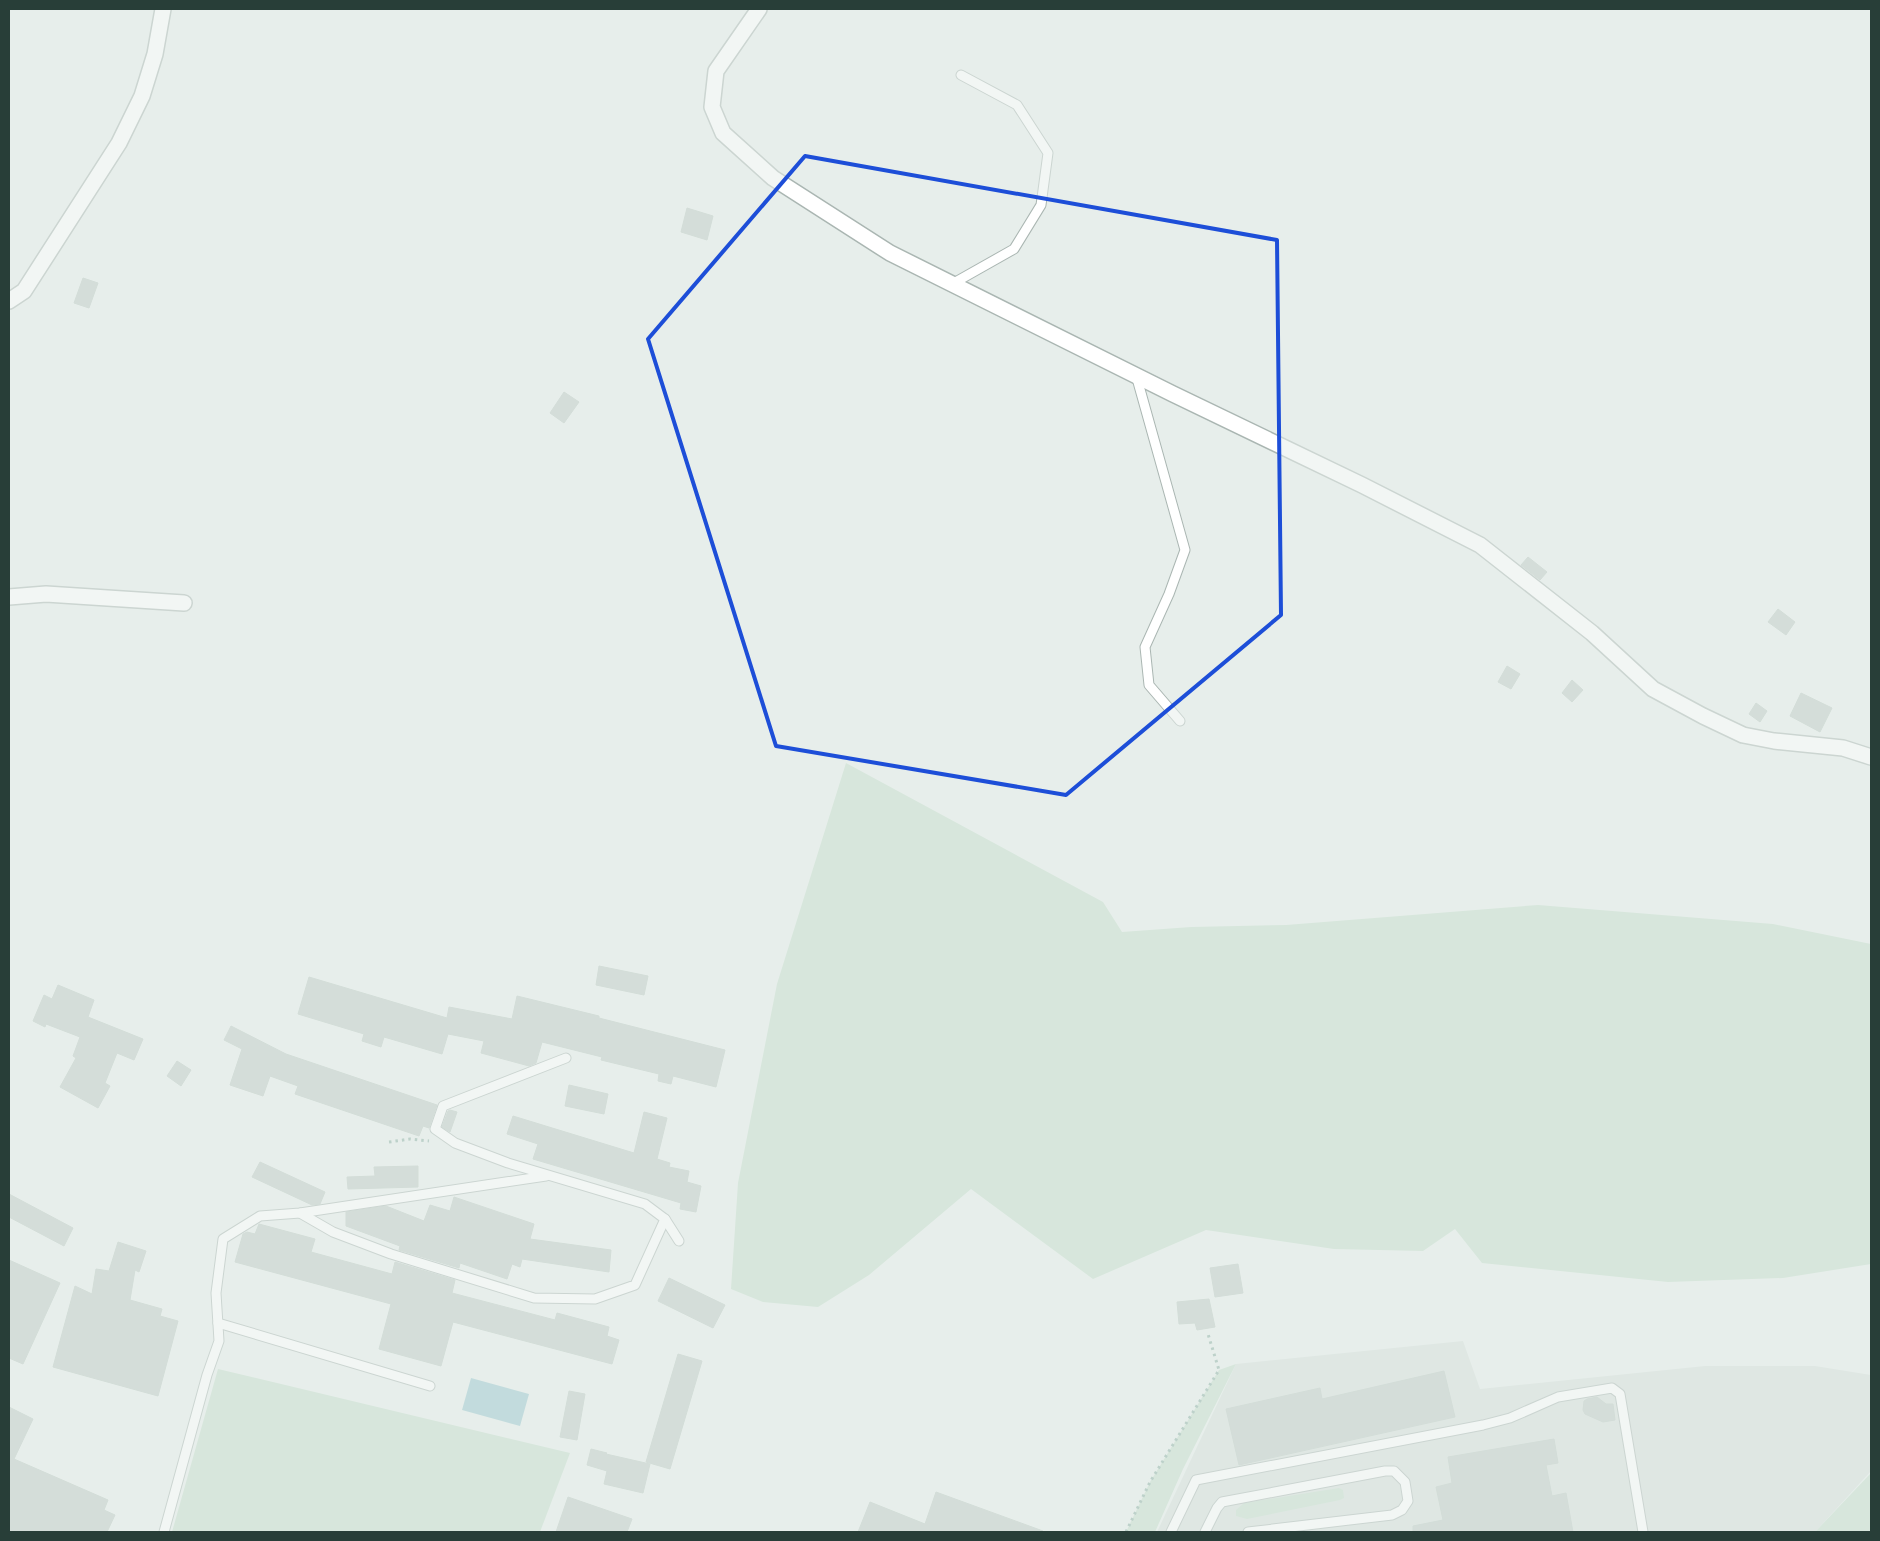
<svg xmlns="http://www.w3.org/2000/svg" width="1880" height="1541" viewBox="0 0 1880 1541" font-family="'Work Sans',sans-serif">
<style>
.built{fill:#d5deda}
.green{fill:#c3dcca}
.water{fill:#96c4cc}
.building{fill:#bdc8c4;stroke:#bac7c1}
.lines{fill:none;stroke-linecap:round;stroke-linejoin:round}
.lane-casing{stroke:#aab6b2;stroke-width:11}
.street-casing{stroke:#aab6b2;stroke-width:18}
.path{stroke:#8baea3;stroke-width:3;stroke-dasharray:2.5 4;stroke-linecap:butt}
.lane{stroke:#fff;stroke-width:9}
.street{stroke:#fff;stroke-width:15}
.marked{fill:none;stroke:#1d4ed8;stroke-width:4;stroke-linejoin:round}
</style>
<rect width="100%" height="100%" fill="#e7eeeb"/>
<polygon class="built" points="1463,1341 1480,1389 1705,1366 1815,1366 1871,1375 1871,1471 1815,1532 1157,1532 1236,1364"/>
<g class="green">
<polygon points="846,763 1103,902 1122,932 1191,927 1286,925 1538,905 1773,924 1871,944 1871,1264 1783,1278 1668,1282 1482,1263 1455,1229 1423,1251 1334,1249 1206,1230 1093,1279 971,1189 869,1275 818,1307 763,1302 731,1289 738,1183 777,984"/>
<polygon points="1236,1364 1183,1469 1155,1532 1126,1532 1150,1482 1219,1370"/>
<polygon points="218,1369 570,1453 540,1532 172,1532"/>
<polygon points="1871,1473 1871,1532 1815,1532"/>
<polygon points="1339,1488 1343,1490 1344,1498 1340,1500 1247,1519 1236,1516 1236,1510 1244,1503"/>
</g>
<polygon class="water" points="471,1378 529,1394 520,1426 462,1410"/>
<g class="building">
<polygon points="687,208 713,216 707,240 681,232"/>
<polygon points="83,278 98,283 89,308 74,303"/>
<polygon points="564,392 579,402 564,423 550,413"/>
<polygon points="1528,557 1547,572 1540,580 1521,565"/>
<polygon points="1778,609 1795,622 1786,635 1768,622"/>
<polygon points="1507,666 1520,674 1511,689 1498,682"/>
<polygon points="1572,680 1583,690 1572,702 1562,693"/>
<polygon points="1801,693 1832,708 1820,732 1790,716"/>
<polygon points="1756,703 1767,711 1760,722 1749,714"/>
<polygon points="599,966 648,976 644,995 596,985"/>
<polygon points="309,977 447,1018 449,1007 512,1019 517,996 599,1016 599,1018 725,1050 716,1087 673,1076 671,1084 658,1081 659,1074 601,1060 602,1057 542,1042 536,1063 529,1066 481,1053 484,1041 448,1034 442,1054 384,1037 381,1047 362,1041 364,1034 298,1014"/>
<polygon points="58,985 94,1000 88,1017 143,1039 134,1060 117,1053 105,1083 110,1086 98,1108 60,1087 76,1058 73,1056 80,1037 46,1024 45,1027 33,1021 44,995 52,999"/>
<polygon points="231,1026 286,1054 437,1105 429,1128 423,1126 419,1136 295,1094 298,1086 270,1076 263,1096 230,1085 242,1049 224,1040"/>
<polygon points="177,1061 191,1070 181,1086 167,1076"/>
<polygon points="569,1085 608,1094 604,1114 565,1106"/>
<polygon points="450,1110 457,1112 450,1132 442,1127 448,1111"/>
<polygon points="644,1112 667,1118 657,1159 670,1163 669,1167 689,1171 687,1182 701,1186 696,1212 680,1209 681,1203 533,1159 538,1144 507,1134 513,1116 634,1153"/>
<polygon points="260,1162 325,1192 320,1204 312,1205 252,1177"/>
<polygon points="418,1166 418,1187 348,1189 347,1177 375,1176 374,1167"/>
<polygon points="9,1194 73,1228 64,1246 9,1217"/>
<polygon points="454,1197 534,1224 530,1239 611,1250 609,1272 522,1259 520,1267 512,1264 507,1279 460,1263 459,1268 399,1250 400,1246 346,1226 346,1212 386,1206 424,1221 430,1205 450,1211"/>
<polygon points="259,1224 315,1239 311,1252 392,1274 395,1262 455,1280 452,1293 555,1320 557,1313 609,1327 607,1336 619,1340 612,1364 453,1322 441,1366 379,1349 391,1304 235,1262 243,1234 247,1232 255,1234"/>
<polygon points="118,1242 146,1251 139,1272 135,1270 130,1300 162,1309 160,1316 178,1321 158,1396 53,1367 75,1286 92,1294 96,1269 109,1271"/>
<polygon points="9,1260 60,1283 23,1364 9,1358"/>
<polygon points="1238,1264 1243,1293 1215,1297 1210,1268"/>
<polygon points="669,1278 725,1305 713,1328 658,1301"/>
<polygon points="1209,1299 1215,1327 1197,1330 1195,1323 1179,1324 1177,1302"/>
<polygon points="678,1354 702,1361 670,1469 646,1462"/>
<polygon points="1444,1371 1455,1417 1239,1465 1226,1409 1320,1388 1322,1399"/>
<polygon points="569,1391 585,1394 577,1440 560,1437"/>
<polygon points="1597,1397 1606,1404 1613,1404 1615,1420 1603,1422 1585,1414 1583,1410 1584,1401 1587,1399"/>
<polygon points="9,1407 33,1419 14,1459 108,1500 104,1510 115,1515 107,1532 9,1532"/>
<polygon points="1554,1439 1558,1463 1546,1465 1552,1496 1566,1493 1573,1532 1413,1532 1413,1526 1443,1520 1436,1487 1452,1483 1448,1457"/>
<polygon points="591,1449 607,1453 606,1454 650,1464 643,1493 604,1484 607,1471 587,1465"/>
<polygon points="936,1492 1043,1531 1042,1532 858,1532 870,1502 925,1524"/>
<polygon points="568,1497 632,1519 627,1532 556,1532"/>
</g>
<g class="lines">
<defs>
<g id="lane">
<polyline points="952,284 1014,249 1041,205 1048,153 1017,105 961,75"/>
<polyline points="1136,375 1185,550 1169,594 1145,647 1149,685 1180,721"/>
<polyline points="300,1213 333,1232 391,1254 534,1298 595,1299 635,1285 665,1219 645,1204 508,1163 455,1143 435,1129 443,1106 566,1058"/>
<polyline points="665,1219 679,1241"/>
<polyline points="218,1323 430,1386"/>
<polyline points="164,1532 207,1375 219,1341 216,1293 223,1239 260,1216 300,1213 546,1176"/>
<polyline points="1171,1532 1196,1480 1483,1425 1510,1418 1558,1397 1612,1388 1620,1394 1643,1532"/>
<polyline points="1205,1532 1217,1508 1222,1502 1385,1471 1394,1471 1405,1482 1408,1501 1402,1510 1392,1515 1248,1532"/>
</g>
<g id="street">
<polyline points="759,9 716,71 712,107 723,133 773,178 890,253 1173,394 1362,485 1480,545 1592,633 1653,689 1703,716 1743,735 1774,741 1843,748 1871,757"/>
<polyline points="9,301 24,291 119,143 142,96 155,54 163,9"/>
<polyline points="9,597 46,594 184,603"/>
</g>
</defs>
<use href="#lane" class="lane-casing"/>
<use href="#street" class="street-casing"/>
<g class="path">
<polyline points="389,1142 410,1139 429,1141"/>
<polyline points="1126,1532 1150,1482 1219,1370 1208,1334"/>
</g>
<use href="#lane" class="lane"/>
<use href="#street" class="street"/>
</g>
<path d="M0 0H1880V1541H0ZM805,156L1277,240L1281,615L1066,795L776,746L648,339Z" fill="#e7eeeb" fill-opacity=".55" fill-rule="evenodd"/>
<path class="marked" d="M805,156L1277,240L1281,615L1066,795L776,746L648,339Z"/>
<rect width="1880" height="1541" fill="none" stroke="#283e38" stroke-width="20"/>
</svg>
